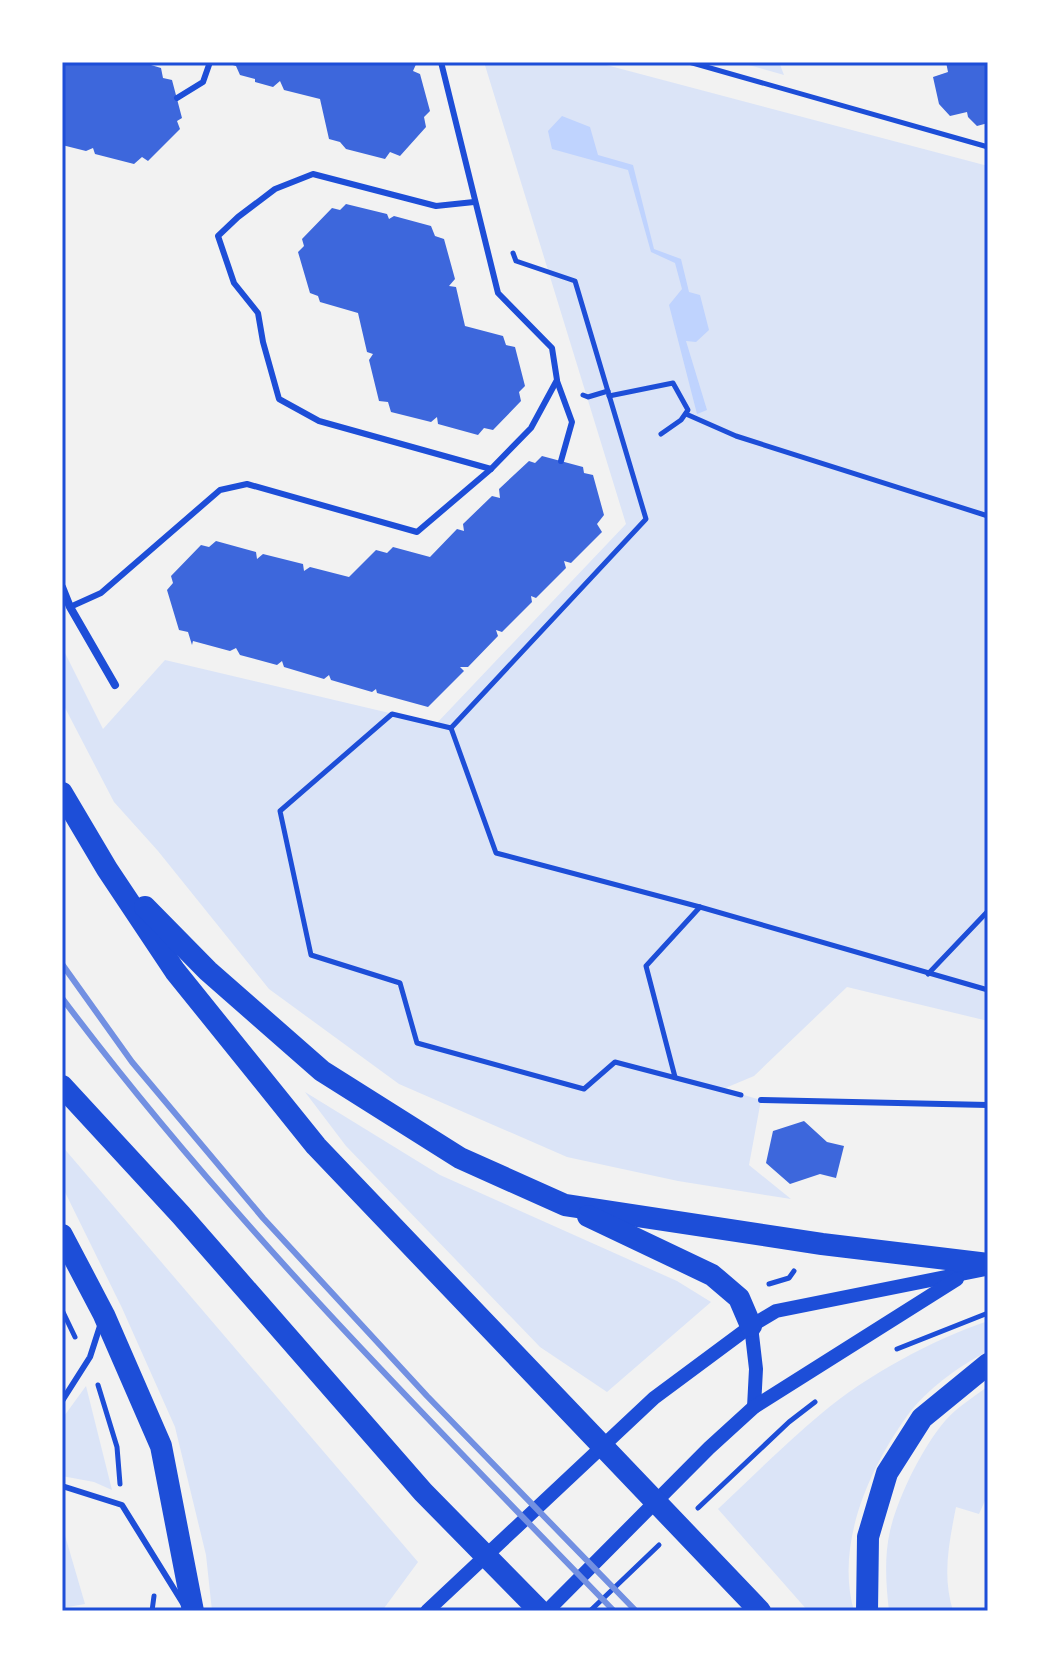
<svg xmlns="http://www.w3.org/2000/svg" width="1050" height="1673" viewBox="0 0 1050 1673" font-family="'Fira Sans',sans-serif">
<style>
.green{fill:#dbe4f7}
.water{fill:#bfd3fe}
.building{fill:#3d67dc}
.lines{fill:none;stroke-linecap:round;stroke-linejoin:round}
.path{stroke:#1d4ed8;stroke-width:5}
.service{stroke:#1d4ed8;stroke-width:6}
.minor{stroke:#1d4ed8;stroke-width:8}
.tertiary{stroke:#1d4ed8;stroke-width:14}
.trunk{stroke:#1d4ed8;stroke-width:22}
.rail{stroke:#7290e2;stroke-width:6}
.neatline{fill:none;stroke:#1d4ed8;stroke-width:3}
</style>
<rect width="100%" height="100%" fill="#f2f2f2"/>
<g class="green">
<polygon points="484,62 595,62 988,166 988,1021 847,987 754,1076 723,1089 761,1100 749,1165 791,1199 678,1181 567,1157 399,1084 269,989 158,851 114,802 62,702 62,647 103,729 165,660 436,724 626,524"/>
<polygon points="738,62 779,62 784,75"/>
<polygon points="305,1092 440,1175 677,1281 711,1302 607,1392 540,1347 346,1146"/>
<polygon points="62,1146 418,1562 382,1611 212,1611 206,1555 175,1427 122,1308 62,1186"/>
<path d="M988,1321V1351C959,1366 927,1389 907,1416C869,1469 835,1545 854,1611H808L718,1509C752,1477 786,1443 822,1413C867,1375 932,1340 988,1321Z"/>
<polygon points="86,1386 112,1490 94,1482 62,1476 62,1419"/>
<path d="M988,1386V1494L979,1514L956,1507C949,1543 942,1576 953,1611H889C886,1585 884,1557 890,1531C898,1497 922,1448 945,1421C956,1408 974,1397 988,1386Z"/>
<polygon points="62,1532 64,1532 85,1604 62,1608"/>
</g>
<polygon class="water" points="562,116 590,127 598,155 633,165 654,249 681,259 689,292 700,295 709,330 696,342 686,341 707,410 697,414 669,305 682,289 675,263 651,252 628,170 552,149 548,131"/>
<g class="building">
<polygon points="62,62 141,62 161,68 163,78 172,80 182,118 177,121 180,129 148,161 142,157 134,164 95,154 93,148 86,151 62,145"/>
<polygon points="223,62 417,62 413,71 420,74 430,111 424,117 426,127 400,156 390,152 385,159 346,149 340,142 329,139 320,99 284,90 280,81 273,87 255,82 255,79 240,75 236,66"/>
<polygon points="946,62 988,62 988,123 977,126 968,117 967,112 950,116 939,104 933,77 948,72"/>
<polygon points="346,204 387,214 389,219 394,216 431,226 435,236 444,239 455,279 449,286 456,287 465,326 503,336 506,345 515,347 525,386 519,392 521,401 493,430 484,428 478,435 438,424 437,417 431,422 391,412 388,402 379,401 369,360 373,354 367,352 358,313 320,302 318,296 310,293 298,252 304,246 302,239 332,208 340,210"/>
<polygon points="542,456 583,467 584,473 593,475 604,515 597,524 602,532 571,563 564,561 566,568 536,598 531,596 532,602 502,632 496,630 498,636 468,667 460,667 464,671 428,707 377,693 376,689 372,692 331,680 329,675 324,679 284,667 282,661 277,665 240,655 236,648 230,651 193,641 192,645 188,632 179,630 167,590 173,583 171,576 201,545 209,547 216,541 256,552 257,559 263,554 303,564 304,571 310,567 349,577 376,550 387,553 393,547 430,557 457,529 464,531 463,524 492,496 500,498 499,489 529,461 535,463"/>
<polygon points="804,1121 827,1142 844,1146 836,1178 820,1174 790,1184 766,1163 773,1131"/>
</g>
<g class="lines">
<g class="path">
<polyline points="689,62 988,147"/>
<polyline points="513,253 516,261 575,281 646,519 451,728 392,714 280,811 311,955 400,983 417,1043 584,1089 615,1062 741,1095"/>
<polyline points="583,395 588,397 608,391"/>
<polyline points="609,396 673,383 688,410 681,420 661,434"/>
<polyline points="686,414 736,436 988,516"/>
<polyline points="451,728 496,853 700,907 988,990"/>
<polyline points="928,974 988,911"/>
<polyline points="675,1077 646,966 700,907"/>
<polyline points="769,1284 789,1278 794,1271"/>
<polyline points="62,1310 75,1337"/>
<polyline points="897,1349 988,1313"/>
<polyline points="98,1385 117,1447 120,1484"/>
<polyline points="698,1508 789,1422 815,1402"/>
<polyline points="152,1611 154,1596"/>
<polyline points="590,1611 659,1545"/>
</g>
<g class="service">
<polyline points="177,98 203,82 210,62"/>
<polyline points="474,202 436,206 313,174 275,189 238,217 218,236 234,283 258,313 263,342 279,399 319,421 491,469"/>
<polyline points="557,381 572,422 561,461"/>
<polyline points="70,607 101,593 220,490 247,484 417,532 491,469 531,428 557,380 552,348 498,293 441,62"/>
<polyline points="761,1100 988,1105"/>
<polyline points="62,1401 90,1357 100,1326"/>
<polyline points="62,1486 122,1505 184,1605"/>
</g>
<polyline class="minor" points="62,587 70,607 115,685"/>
<g class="tertiary">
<polyline points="751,1326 756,1369 754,1407"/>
<polyline points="427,1611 654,1398 751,1326 776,1311 986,1269"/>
<polyline points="547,1611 709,1448 754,1407 957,1279"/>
</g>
<g class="trunk">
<polyline points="62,793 107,869 175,971 316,1146 760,1611"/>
<polyline points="145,907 208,971 322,1071 460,1158 565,1205 822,1244 988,1264"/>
<polyline points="62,1086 181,1215 423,1492 540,1611"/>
<polyline points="588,1216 712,1275 739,1298 751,1326"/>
<polyline points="62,1235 104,1315 161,1446 193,1611"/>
<polyline points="867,1611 868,1537 887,1473 922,1418 988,1364"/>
</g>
<g class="rail">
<polyline points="62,964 132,1062 263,1218 427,1396 636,1611"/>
<path d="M62,998C227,1218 423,1414 614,1611"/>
</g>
</g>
<rect width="1050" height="1673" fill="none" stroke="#ffffff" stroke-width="128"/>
<rect x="64" y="64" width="922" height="1545" class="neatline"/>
</svg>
